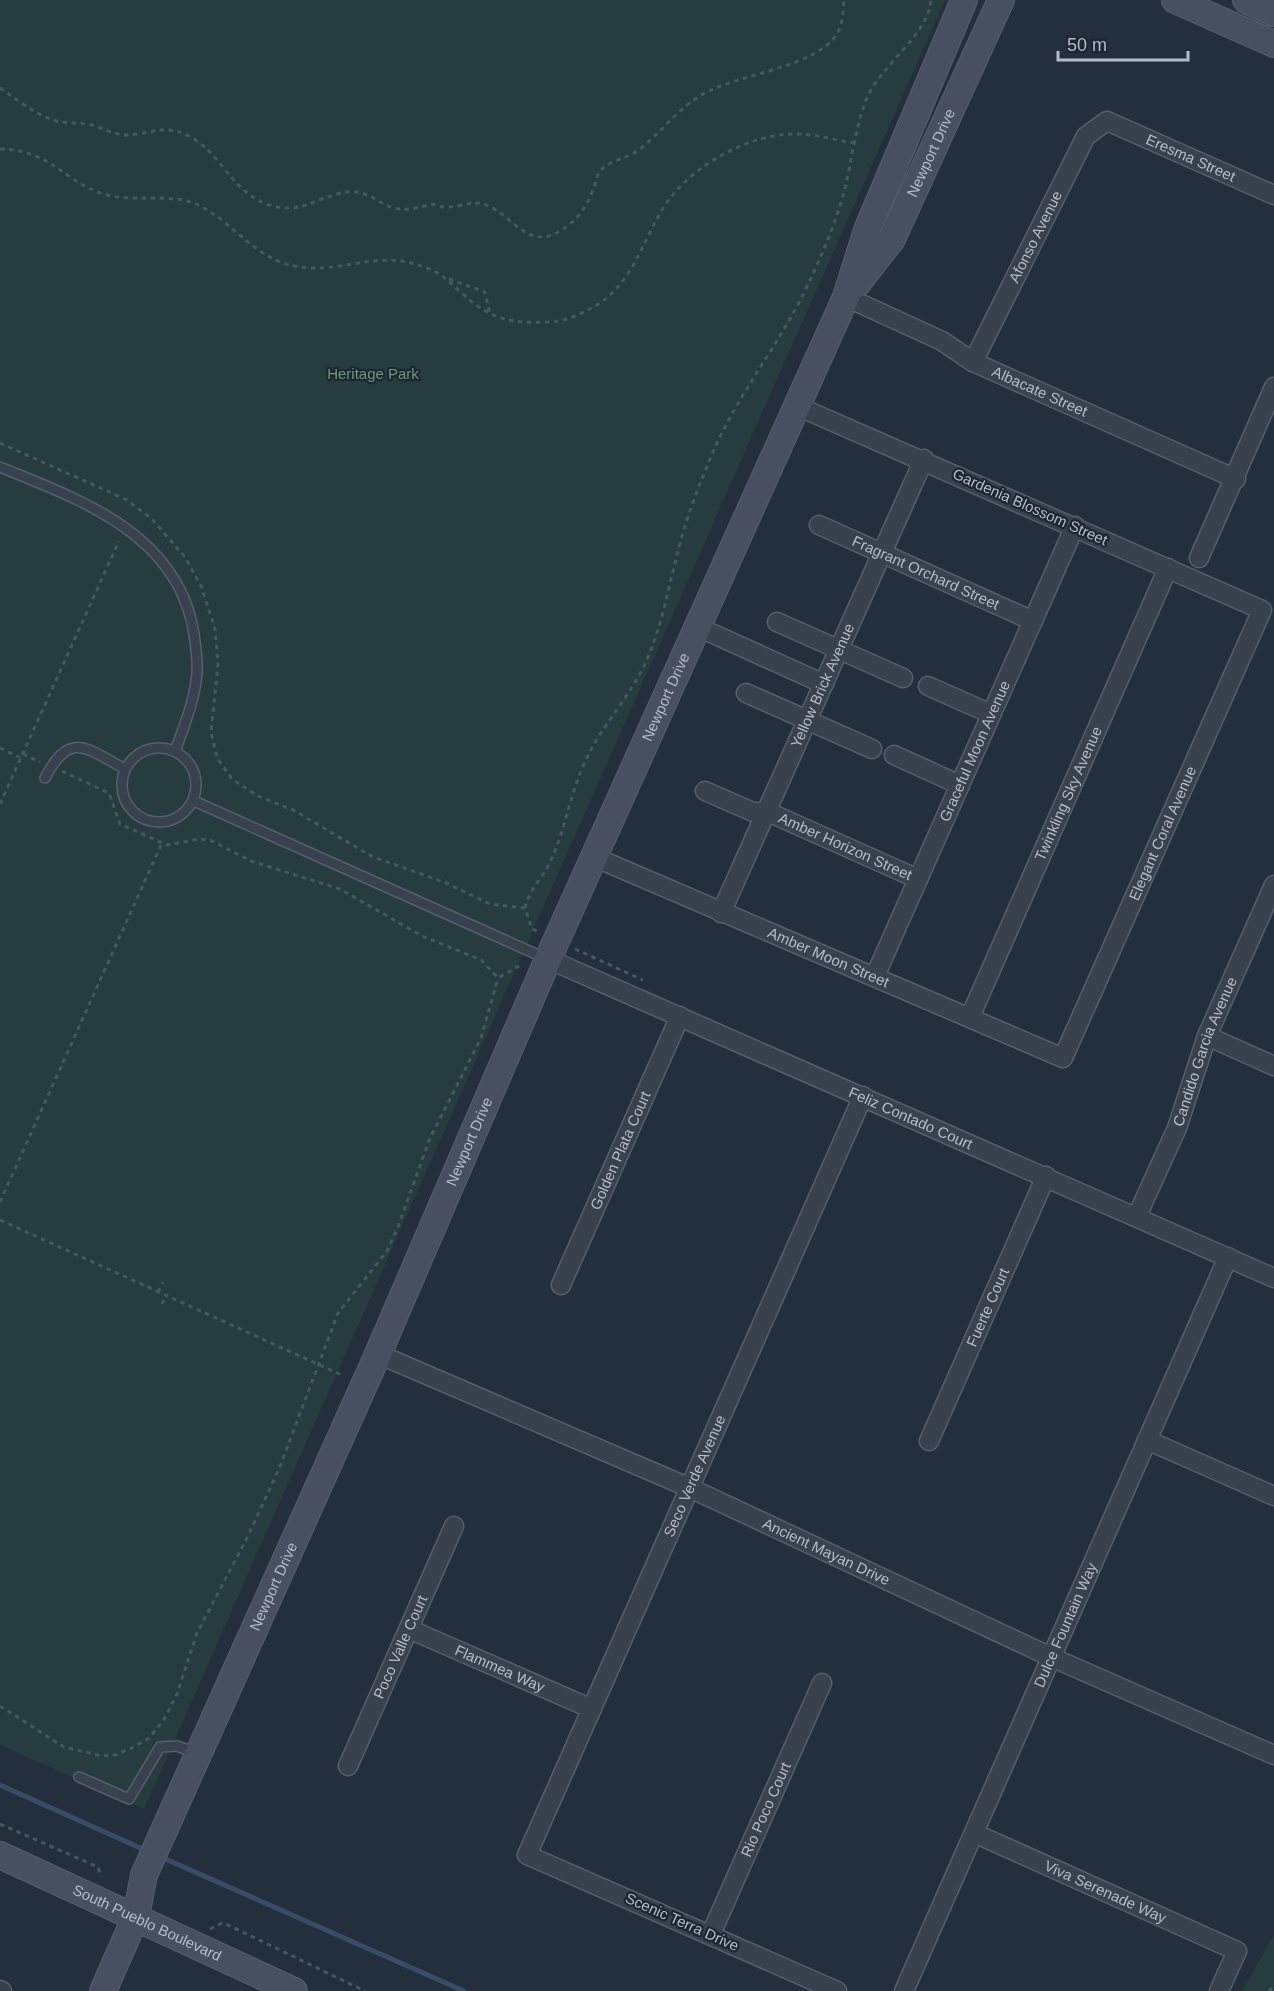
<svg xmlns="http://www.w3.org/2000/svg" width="1274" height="1991" viewBox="0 0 1274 1991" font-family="Arial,sans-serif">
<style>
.green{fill:#263c3f}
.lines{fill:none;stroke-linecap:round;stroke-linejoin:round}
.stream{stroke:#394c67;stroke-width:5}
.lane-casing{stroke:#565f6c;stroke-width:12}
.street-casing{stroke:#565f6c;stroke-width:21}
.secondary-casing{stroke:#565f6c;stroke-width:28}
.path{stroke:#44595c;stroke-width:3;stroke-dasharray:4.5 4.5;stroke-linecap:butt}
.lane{stroke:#38414e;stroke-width:9}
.street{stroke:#38414e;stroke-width:18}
.secondary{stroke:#465061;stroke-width:26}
.labels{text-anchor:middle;stroke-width:4.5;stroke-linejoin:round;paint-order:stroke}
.street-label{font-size:15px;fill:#b4bcc9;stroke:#1d2633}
.park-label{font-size:15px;fill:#6b9a76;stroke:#1d2633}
</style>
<rect width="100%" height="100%" fill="#242f3e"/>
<g class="green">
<polygon points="0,0 945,0 144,1809 0,1745"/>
<polygon points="1274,1935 1274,1991 1242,1991"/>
</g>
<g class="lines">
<g class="stream">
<polyline points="0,1785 147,1851"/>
<polyline points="161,1857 464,1991"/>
</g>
<defs>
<g id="lane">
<path d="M0,467C78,499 171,531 192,623C195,639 198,657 197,673C195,700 184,726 175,751"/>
<circle cx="159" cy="785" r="37"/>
<path d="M45,778C70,730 86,748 125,769"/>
<polyline points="194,801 547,959"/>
<polyline points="79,1777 129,1799 160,1747 177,1746 196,1753"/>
</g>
<g id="street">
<path id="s1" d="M846,297L942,341L973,362L1236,479"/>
<path id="s2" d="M973,362L1086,136L1107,121L1274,195"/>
<path id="s3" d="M819,525L1033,621"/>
<polyline points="1199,558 1274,387"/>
<polyline points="777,622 903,678"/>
<polyline points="698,627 824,684"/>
<polyline points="928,686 991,714"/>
<polyline points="746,693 872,749"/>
<polyline points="894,755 960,785"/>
<path id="s4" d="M705,791L753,812H768L918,879"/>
<path id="s5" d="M594,857L1063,1058L1262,610L797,406"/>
<path id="s6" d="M721,913L924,459"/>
<path id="s7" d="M548,959L1274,1278"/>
<path id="s8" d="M875,976L1075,526"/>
<path id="s9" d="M970,1017L1168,568"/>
<polyline points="1207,1036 1274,1066"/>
<path id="s10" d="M1137,1216L1177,1128L1207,1036L1274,885"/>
<path id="s11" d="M561,1285L680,1016"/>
<path id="s12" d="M378,1354L690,1488L1051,1657L1274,1755"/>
<polyline points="1147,1440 1274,1496"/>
<path id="s13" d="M929,1441L1046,1176"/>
<path id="s14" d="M409,1629L592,1709"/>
<path id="s15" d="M348,1766L454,1526"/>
<path id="s16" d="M974,1833L1237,1951L1219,1991"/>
<path id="s17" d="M711,1934L822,1683"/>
<polyline points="0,1990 2,1991"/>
<path id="s18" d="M837,1991L527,1855L863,1096"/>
<path id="s19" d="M904,1991L1228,1257"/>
</g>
<g id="secondary">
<polyline points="1175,0 1274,44"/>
<polyline points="1246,0 1274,13"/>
<path id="s20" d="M856,285L892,239L1001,0"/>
<path id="s21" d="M0,1855L294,1991"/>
<path id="s22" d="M103,1991L136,1916L144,1875L378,1354L548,959L846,297L867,230L964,0"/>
</g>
</defs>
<use href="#lane" class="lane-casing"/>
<use href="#street" class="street-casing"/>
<use href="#secondary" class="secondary-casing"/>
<g class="path">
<path d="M0,88C18,100 35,115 57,121C68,124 81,122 92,125C103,128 114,135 126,135C153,134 167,122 194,139C222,156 232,192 269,205C299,214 310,201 337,194C369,185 376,206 399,209C410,210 419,207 429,205C433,203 438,206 443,207C453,208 464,204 473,203C505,201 521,249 554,234C573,226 586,209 593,190C596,183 596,177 600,171C611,159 628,159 640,149C664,130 680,105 709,91C743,74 817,66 837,34C843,24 843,12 844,0"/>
<path d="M0,149C53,150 65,184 107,195C136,202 169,193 196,204C230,219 250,253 286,264C340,279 373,246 427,268C442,273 451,284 463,294C489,319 513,324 548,322C562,322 574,317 586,311C630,290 639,249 662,210C688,167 749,132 800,134C818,135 836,140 853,143"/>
<polyline points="449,279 485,292 490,315"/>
<polyline points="0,443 125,499 151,518 185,557 201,586 215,629 218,664 211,732 217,758 232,779 258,796 293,810 373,857 444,882 490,904 525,908 532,929 537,931"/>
<polyline points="0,748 21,758"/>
<polyline points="23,754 40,762"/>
<polyline points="62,771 109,793 120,824 167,845 199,839 212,841 251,861 340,889 422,936 481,960 498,978 519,966"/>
<polyline points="0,804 119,541"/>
<path d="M525,908C529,889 544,877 551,860C565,830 570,795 584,764C600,726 632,696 648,657C664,619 670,579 681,540C688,514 698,488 708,464C734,397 782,343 811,278C825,248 838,217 846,184C852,156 856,127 866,100C880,65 928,36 931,0"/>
<polyline points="575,949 643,980"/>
<polyline points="0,1202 162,843"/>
<polyline points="0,1220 344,1376"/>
<polyline points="158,1292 163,1282"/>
<polyline points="162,1304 166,1295"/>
<polyline points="0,1706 64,1747 102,1756 115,1755 134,1747 149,1738 163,1721 177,1694 197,1633 247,1538 279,1469 338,1313 387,1251 398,1227 430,1138 481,1038 498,978"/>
<polyline points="0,1824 98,1867 101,1877"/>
<polyline points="210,1929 222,1923 228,1925 365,1991"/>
<polyline points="1269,1991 1274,1986"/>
</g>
<use href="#lane" class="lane"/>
<use href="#street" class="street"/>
<use href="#secondary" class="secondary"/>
</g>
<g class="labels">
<g class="street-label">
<text dy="5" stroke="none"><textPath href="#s20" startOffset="153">Newport Drive</textPath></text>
<text dy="5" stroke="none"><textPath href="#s2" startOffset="370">Eresma Street</textPath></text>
<text dy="5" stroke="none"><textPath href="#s2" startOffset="140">Afonso Avenue</textPath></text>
<text dy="5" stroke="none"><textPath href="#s1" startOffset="216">Albacate Street</textPath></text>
<text transform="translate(1030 507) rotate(24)" y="5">Gardenia Blossom Street</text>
<text dy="5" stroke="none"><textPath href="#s3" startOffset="117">Fragrant Orchard Street</textPath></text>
<text dy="5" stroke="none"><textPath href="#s6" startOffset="249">Yellow Brick Avenue</textPath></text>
<text dy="5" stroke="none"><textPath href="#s22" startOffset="1412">Newport Drive</textPath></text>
<text dy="5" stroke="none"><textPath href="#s8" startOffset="246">Graceful Moon Avenue</textPath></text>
<text dy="5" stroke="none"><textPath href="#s9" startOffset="244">Twinkling Sky Avenue</textPath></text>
<text dy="5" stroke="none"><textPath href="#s5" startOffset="756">Elegant Coral Avenue</textPath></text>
<text dy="5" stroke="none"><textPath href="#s4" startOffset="152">Amber Horizon Street</textPath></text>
<text dy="5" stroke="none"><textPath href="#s5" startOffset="255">Amber Moon Street</textPath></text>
<text dy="5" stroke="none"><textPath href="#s10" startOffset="178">Candido Garcia Avenue</textPath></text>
<text dy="5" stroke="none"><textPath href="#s7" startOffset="396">Feliz Contado Court</textPath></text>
<text dy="5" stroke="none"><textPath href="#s22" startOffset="926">Newport Drive</textPath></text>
<text dy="5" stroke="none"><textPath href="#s11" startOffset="147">Golden Plata Court</textPath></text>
<text dy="5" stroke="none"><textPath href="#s13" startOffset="146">Fuerte Court</textPath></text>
<text dy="5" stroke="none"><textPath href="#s18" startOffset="753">Seco Verde Avenue</textPath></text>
<text dy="5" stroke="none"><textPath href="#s12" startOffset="490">Ancient Mayan Drive</textPath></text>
<text dy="5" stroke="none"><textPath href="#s22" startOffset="440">Newport Drive</textPath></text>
<text dy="5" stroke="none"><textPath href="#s19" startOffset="400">Dulce Fountain Way</textPath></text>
<text dy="5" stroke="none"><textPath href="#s15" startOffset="130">Poco Valle Court</textPath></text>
<text dy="5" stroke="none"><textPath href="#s14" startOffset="99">Flammea Way</textPath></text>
<text dy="5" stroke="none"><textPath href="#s17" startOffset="136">Rio Poco Court</textPath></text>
<text dy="5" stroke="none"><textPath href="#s16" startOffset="144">Viva Serenade Way</textPath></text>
<text transform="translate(682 1922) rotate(24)" y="5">Scenic Terra Drive</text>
<text dy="5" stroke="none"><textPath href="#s21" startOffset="162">South Pueblo Boulevard</textPath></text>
</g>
<g class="park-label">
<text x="373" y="379">Heritage Park</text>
</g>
</g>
<path d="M1058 51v9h130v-9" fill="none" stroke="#b4bcc9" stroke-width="3"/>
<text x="1067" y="51" font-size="18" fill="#b4bcc9" stroke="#1d2633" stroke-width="4.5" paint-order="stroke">50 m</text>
</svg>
